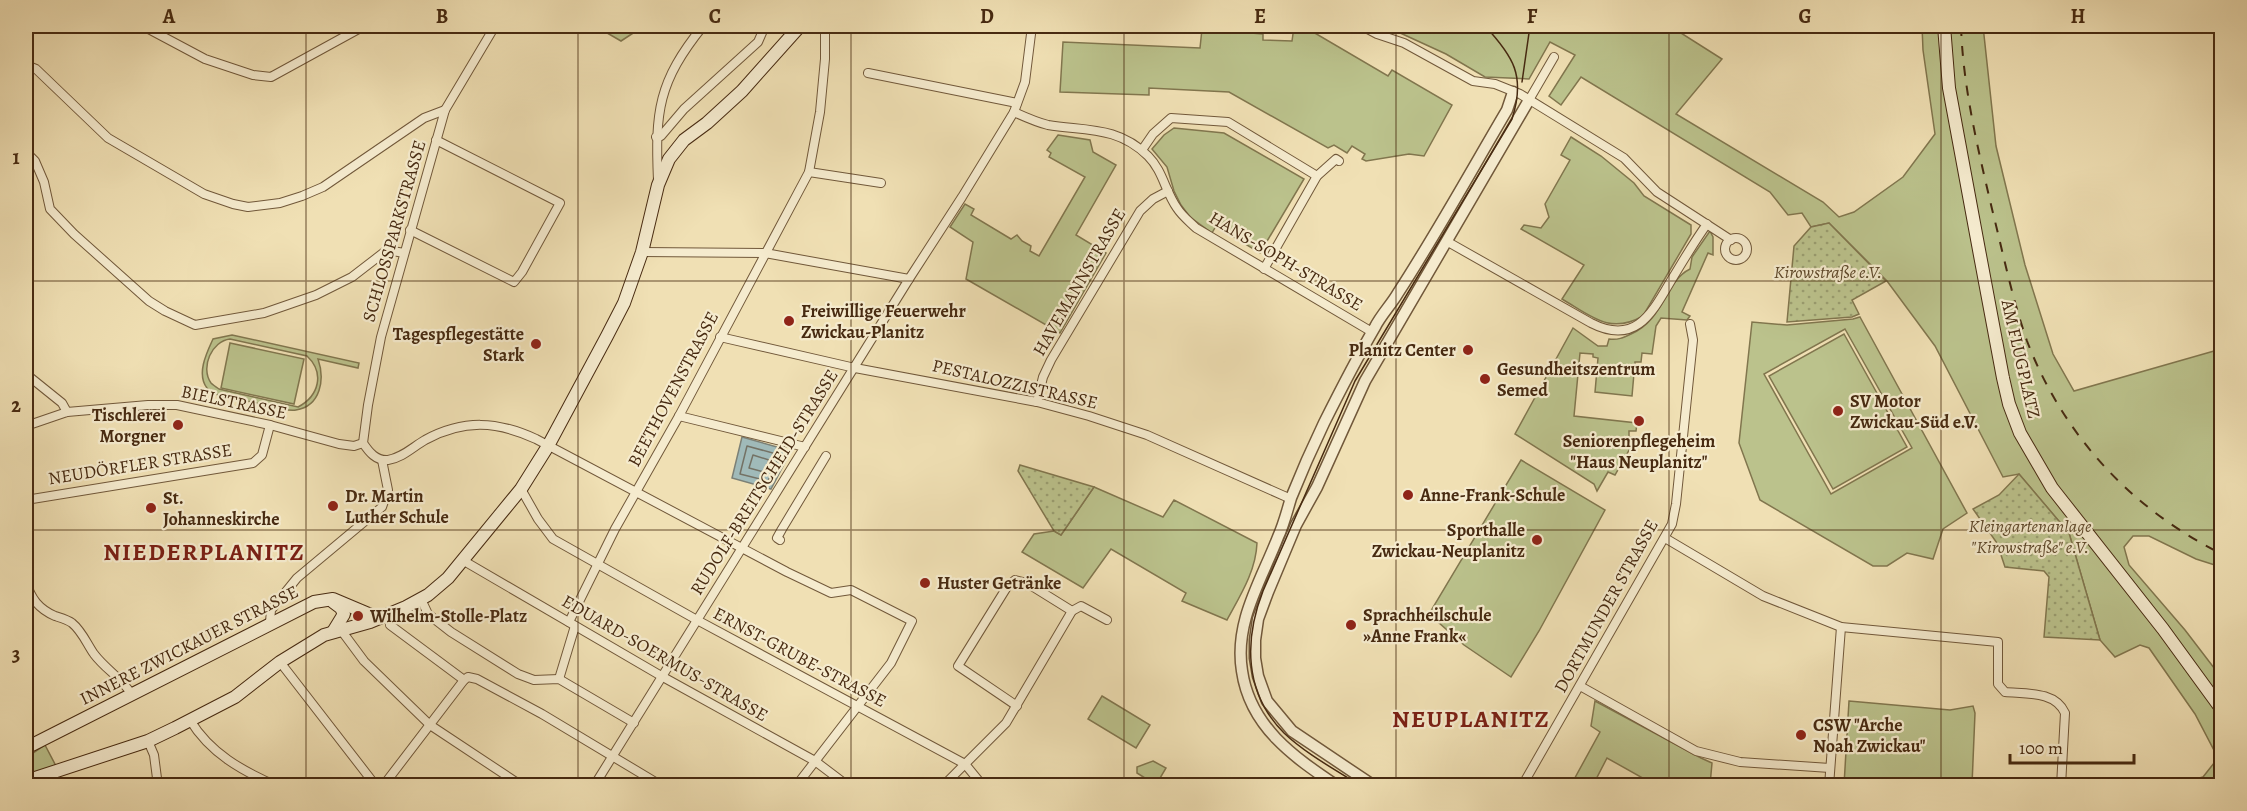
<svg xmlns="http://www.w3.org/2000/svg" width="2247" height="811" viewBox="0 0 2247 811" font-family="Alegreya,serif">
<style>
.green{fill:#bbc28c;stroke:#81764e;stroke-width:1.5;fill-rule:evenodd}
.garden{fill:url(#garden-dots);stroke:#81764e;stroke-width:1.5}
.water{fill:#a0bab9;stroke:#7c8076;stroke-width:1.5}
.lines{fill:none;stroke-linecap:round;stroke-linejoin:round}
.shore{stroke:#747265;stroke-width:1.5}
.minor-casing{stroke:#71583a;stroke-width:10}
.tertiary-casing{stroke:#71583a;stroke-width:13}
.secondary-casing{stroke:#472a11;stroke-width:14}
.minor{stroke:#f5ebce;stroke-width:8}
.tertiary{stroke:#f5ebce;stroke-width:10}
.secondary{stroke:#f5ebce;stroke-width:12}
.tram{stroke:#472a11;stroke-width:1.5}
.rail{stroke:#472a11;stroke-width:2;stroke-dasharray:10 10;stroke-linecap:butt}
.grid{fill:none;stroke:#472a11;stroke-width:1.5;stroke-opacity:0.55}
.poi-dot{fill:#8f2418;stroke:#f5ebce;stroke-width:2}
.labels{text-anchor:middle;stroke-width:4.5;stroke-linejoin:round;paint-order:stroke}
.street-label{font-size:18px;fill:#472a11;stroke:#f5ebce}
.park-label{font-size:18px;font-style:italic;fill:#5e482a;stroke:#f5ebce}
.poi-label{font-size:18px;font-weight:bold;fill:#472a11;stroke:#f5ebce;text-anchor:start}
.district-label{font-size:24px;font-weight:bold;letter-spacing:1.5px;fill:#7a1f14;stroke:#f5ebce}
.neatline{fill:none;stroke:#472a11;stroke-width:2}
.grid-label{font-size:20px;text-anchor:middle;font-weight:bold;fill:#472a11}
</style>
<defs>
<pattern id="garden-dots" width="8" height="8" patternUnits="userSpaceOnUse" patternTransform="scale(1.5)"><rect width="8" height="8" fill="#bbc28c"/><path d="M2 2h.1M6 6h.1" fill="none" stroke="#9a9e71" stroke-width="1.8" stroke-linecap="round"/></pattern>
</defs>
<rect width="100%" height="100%" fill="#f0e0b4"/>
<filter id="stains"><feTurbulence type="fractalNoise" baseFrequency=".00333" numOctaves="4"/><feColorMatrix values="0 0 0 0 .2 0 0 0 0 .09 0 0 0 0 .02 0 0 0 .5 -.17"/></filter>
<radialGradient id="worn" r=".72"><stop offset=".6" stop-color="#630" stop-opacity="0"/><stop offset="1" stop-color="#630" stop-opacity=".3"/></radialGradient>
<g class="green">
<polygon points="595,26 644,26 621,41"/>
<polygon points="1385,26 1432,33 1433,26 1670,26 1722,59 1676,114 1823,202 1839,217 1854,212 1903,177 1935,134 1923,50 1922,26 1983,26 1996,146 2025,265 2053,354 2074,391 2221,349 2221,567 2196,559 2149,536 2133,536 2124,547 2129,565 2185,630 2221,677 2221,785 2174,785 2203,777 2218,758 2195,714 2149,648 2140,645 2115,657 2100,640 2069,533 2019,474 2003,477 1935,346 1887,281 1829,223 1811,227 1802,213 1788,215 1770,192 1581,77 1561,105 1549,96 1575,55 1550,42 1529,79 1485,77 1446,54"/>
<polygon points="1294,27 1308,29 1388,76 1392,70 1452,105 1424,156 1409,154 1366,161 1362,159 1365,154 1352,146 1347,153 1334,145 1328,148 1229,92 1149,88 1149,95 1060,92 1063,42 1200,48 1202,29 1263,34 1263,40 1292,41"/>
<polygon points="1174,128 1224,133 1304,179 1260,253 1216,226 1212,233 1190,217 1181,205 1174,191 1167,167 1152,149 1164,135"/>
<polygon points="1058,135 1090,140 1093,152 1116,165 1076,235 1106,253 1060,333 966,279 973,242 950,227 965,204 974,209 971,215 1011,239 1017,235 1022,241 1031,246 1030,251 1039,256 1085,177 1049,157 1051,153 1047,150"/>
<path d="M1571,137L1601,156L1634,183L1644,196L1691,225V234L1643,316C1610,335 1591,316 1562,299L1584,265L1521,229L1524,225L1541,228L1549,217L1545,204L1570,160L1561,155Z"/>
<path d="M1710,231L1713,237V255L1708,253L1682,312L1690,316L1687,320L1661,318L1656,326L1652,354L1642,353L1641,362H1635L1632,396L1595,392L1598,358L1593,357V354L1580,353L1574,416L1637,423L1636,431H1629V437L1635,438L1634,446L1632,445L1615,475L1608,472L1597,491L1594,484L1515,434L1573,328L1598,346H1607L1609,339C1618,340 1623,338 1631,334C1665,319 1664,282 1690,269L1692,257Z"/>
<path d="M1860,317L1967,513L1943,529L1933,559L1907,553L1887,566H1873L1760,500L1739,443L1752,322L1787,325L1853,319ZM1845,329L1912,448L1831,494L1764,374Z"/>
<polygon points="1844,334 1907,447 1833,489 1769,376"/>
<path d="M232,335L359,363L358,368L318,359C325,379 321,406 296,410C285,412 262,404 251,402C238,399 216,398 207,388C196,374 207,352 213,339ZM230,339L307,356C325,373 319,396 298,407L219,389C216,387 213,385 211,383C200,367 212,341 230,339Z"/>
<polygon points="230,343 304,359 294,404 221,388"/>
<polygon points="1521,460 1605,510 1539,631 1511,677 1464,645 1429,614"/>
<path d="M1094,487L1163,517L1174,500L1257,543C1256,571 1240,596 1227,620L1182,601L1186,593L1111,549L1083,588L1022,552L1034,534L1054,531L1061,535Z"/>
<polygon points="1102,696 1150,725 1136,748 1088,719"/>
<polygon points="1595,701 1701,758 1712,763 1710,785 1655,785 1607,758 1593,785 1571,785 1600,732 1591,726"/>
<polygon points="1849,701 1950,710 1973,706 1975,713 1972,785 1844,785"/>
<polygon points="45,745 56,766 26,776 26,758"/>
<polygon points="1153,761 1166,768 1156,785 1137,773 1137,767"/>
</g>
<g class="garden">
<polygon points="1829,223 1886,281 1852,300 1859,314 1852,317 1787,322 1794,246 1811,227"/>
<polygon points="1020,465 1094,487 1061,535 1054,531 1018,471"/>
<polygon points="2019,474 2069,533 2100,640 2044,637 2049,577 2044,571 2005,567 1997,543 1973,509 1999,495"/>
</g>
<polygon class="water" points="742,437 791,451 771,489 732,478"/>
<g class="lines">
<g class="shore">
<polygon points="747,446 780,455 768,481 740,474"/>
<polygon points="753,455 769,460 764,472 749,468"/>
</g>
<defs>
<g id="minor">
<polyline points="143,26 205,59 253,75 271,77 364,26"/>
<path d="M495,26L445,110L381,337L368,405L363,443C369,452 376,461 388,460C402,458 413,447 425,440C464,419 497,421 536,439L787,572L831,593L851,590L912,621L891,663L796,786"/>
<polyline points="1362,26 1377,34 1404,43 1473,81 1495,84 1520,94 1624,158 1657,192 1731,240"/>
<polyline points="26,65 36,69 108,138 204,194 233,204 248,207 280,203 302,196 323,187 424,118 445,110"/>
<polyline points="868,73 1017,103"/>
<polyline points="1529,100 1554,57"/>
<path d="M1014,112C1025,117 1036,122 1048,125C1085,131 1118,126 1148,156C1163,171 1165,191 1177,208C1182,216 1190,222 1196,228L1372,332"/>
<polyline points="656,137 661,136 684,109 758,42 765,26"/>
<polyline points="1142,150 1153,134 1171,118 1228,122 1317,176"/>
<polyline points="26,152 35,161 44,182 50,209 74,234 149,301 165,311 195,325 264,313 316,295 352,277 387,250 404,253"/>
<polyline points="809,172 881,183"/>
<path d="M658,181C655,111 658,82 703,26"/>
<polyline points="410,230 514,282 522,272 560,203 436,140"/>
<circle cx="1736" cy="249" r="11"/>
<path d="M1448,242L1591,323C1636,346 1652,313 1672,279C1683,261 1694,242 1707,224"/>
<polyline points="642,252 765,253 909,279"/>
<polyline points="1264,269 1317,176 1336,159 1339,161"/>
<polyline points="720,337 855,368 1037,402 1089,416 1147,435 1291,499"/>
<polyline points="26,374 62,403 67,412"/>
<polyline points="1037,402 1043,377 1051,360 1140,211 1153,199 1168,191"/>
<polyline points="679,416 805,447"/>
<polyline points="26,426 67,412 148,405 177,405 270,425 339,444 354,446 363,443"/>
<polyline points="521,489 538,519 553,539 697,620 965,764 983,786"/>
<polyline points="26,500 253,463 262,455 270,425"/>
<path d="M1665,538L1763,596L1841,627L1998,642V684L2005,692C2027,694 2055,691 2065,713L2061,786"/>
<polyline points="780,540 777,538 782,529 826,456"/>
<polyline points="464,561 663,677 815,761 848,786"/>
<path d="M26,582C31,599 39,609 55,616C61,618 68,620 72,623C82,631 87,644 94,654C106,670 122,678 132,695"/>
<polyline points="421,599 428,614 451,632 518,674 534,680 559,679 634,723"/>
<polyline points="270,622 271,610 297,578 382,507 388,490 382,460"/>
<polyline points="569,622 615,529 679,416 809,172 820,112 825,59 825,26"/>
<polyline points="390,625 464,680 468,677 477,679 542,714 662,786"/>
<polyline points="341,630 364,661 430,725 522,786"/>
<polyline points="280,662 376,786"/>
<polyline points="559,679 575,626"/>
<polyline points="1580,686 1696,751 1740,762 1830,768"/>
<polyline points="1017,706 958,666 1007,587 1015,580 1027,583 1072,611"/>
<path d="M190,720C210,753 242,771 277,786"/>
<polyline points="148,741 154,755 158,786"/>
<polyline points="383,786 464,680"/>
<polyline points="594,786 909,279 962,197 1014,112 1025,82 1032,26"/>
<polyline points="943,786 1006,723 1072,611 1081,606 1107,620"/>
<polyline points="1522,786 1672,524 1676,504 1693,340 1690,324"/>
<polyline points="1829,786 1841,627"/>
</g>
<g id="tertiary">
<path d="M1337,786C1294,757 1250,727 1242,671C1234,622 1261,581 1278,537C1284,524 1287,511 1291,498C1301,473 1312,448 1324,423C1340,391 1357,358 1375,327C1381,315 1391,305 1398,293C1437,233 1471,171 1507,110L1513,92"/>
<polyline points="1374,786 1292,731 1267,701 1258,676 1255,658 1255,640 1258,619 1268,592 1296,525 1317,487 1365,381 1529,100"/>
</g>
<g id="secondary">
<polyline points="1944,26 1949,88 1979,250 2003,378 2009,404 2020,433 2052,488 2163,629 2222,710"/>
<polyline points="333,602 341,608 344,614 333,632"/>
<polyline points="26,748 314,602 333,599 378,618"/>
<polyline points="26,781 148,741 175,728 235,697 280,662 324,635 370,622 406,607 428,595 448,578 521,489 548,446 607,336 624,303 642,252 658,185 669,159 684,140 707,123 742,91 800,26"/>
</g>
</defs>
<use href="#minor" class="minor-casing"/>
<use href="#tertiary" class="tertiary-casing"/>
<use href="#secondary" class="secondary-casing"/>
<use href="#minor" class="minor"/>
<use href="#tertiary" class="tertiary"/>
<use href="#secondary" class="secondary"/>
<g class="tram">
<polyline points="1522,82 1530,26"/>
<path d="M1361,786C1336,770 1306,754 1284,733C1244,693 1244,640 1263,591L1355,381L1512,119C1526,76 1513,56 1485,26"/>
</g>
<path class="rail" d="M1961,26C1963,88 1978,149 1992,209C2003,253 2012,298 2027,341C2063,435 2131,509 2222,554"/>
</g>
<path class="grid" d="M306,26V786M578,26V786M851,26V786M1124,26V786M1396,26V786M1669,26V786M1941,26V786M26,281H2222M26,530H2222"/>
<g class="poi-dot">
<circle cx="789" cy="321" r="6"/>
<circle cx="536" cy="344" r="6"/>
<circle cx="1468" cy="350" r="6"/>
<circle cx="1485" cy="379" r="6"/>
<circle cx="1838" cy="411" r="6"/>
<circle cx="1639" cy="421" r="6"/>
<circle cx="178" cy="425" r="6"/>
<circle cx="1408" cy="495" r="6"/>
<circle cx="333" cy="506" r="6"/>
<circle cx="151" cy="508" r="6"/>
<circle cx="1537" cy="540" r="6"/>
<circle cx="925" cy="583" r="6"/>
<circle cx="358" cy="616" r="6"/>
<circle cx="1351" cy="625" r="6"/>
<circle cx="1801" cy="735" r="6"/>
</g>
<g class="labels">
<g class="street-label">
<text transform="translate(394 231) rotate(-74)" y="6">SCHLOSSPARKSTRASSE</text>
<text transform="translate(1286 261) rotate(31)" y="6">HANS-SOPH-STRASSE</text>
<text transform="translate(1079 282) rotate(-60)" y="6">HAVEMANNSTRASSE</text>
<text transform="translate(2021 359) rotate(77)" y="6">AM FLUGPLATZ</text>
<text transform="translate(1015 384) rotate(13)" y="6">PESTALOZZISTRASSE</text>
<text transform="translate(673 389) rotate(-62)" y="6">BEETHOVENSTRASSE</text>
<text transform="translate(234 402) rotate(12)" y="6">BIELSTRASSE</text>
<text transform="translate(140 464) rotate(-9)" y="6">NEUDÖRFLER STRASSE</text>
<text transform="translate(764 482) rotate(-58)" y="6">RUDOLF-BREITSCHEID-STRASSE</text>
<text transform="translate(1606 606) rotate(-61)" y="6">DORTMUNDER STRASSE</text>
<text transform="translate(189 645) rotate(-27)" y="6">INNERE ZWICKAUER STRASSE</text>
<text transform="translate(800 657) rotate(28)" y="6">ERNST-GRUBE-STRASSE</text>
<text transform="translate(665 658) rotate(30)" y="6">EDUARD-SOERMUS-STRASSE</text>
</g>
<g class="park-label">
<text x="1828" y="278">Kirowstraße e.V.</text>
<text x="2030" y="532">Kleingartenanlage<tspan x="2030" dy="21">"Kirowstraße" e.V.</tspan></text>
</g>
<g class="poi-label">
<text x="801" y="317">Freiwillige Feuerwehr<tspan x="801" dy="21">Zwickau-Planitz</tspan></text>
<text x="524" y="340" text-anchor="end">Tagespflegestätte<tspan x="524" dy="21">Stark</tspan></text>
<text x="1456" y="356" text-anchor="end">Planitz Center</text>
<text x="1497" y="375">Gesundheitszentrum<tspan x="1497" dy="21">Semed</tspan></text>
<text x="1850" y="407">SV Motor<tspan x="1850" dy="21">Zwickau-Süd e.V.</tspan></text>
<text x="166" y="421" text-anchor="end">Tischlerei<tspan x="166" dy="21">Morgner</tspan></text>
<text x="1639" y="447" text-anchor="middle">Seniorenpflegeheim<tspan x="1639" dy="21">"Haus Neuplanitz"</tspan></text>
<text x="1420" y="501">Anne-Frank-Schule</text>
<text x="345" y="502">Dr. Martin<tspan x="345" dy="21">Luther Schule</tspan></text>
<text x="163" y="504">St.<tspan x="163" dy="21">Johanneskirche</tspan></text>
<text x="1525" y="536" text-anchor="end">Sporthalle<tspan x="1525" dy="21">Zwickau-Neuplanitz</tspan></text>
<text x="937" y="589">Huster Getränke</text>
<text x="1363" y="621">Sprachheilschule<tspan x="1363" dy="21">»Anne Frank«</tspan></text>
<text x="370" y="622">Wilhelm-Stolle-Platz</text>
<text x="1813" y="731">CSW "Arche<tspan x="1813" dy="21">Noah Zwickau"</tspan></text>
</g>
<g class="district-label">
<text x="204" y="560">NIEDERPLANITZ</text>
<text x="1471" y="727">NEUPLANITZ</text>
</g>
</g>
<rect width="2247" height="811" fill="none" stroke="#f0e0b4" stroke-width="66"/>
<path d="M2010 754v9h124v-9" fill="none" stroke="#472a11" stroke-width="3"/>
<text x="2019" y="754" font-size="18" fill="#472a11" stroke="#f5ebce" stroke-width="4.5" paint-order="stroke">100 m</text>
<rect x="33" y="33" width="2181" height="745" class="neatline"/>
<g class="grid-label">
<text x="169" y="23">A</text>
<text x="442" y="23">B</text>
<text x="715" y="23">C</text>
<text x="987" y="23">D</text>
<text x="1260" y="23">E</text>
<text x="1532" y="23">F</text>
<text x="1805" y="23">G</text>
<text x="2078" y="23">H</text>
<text x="16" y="164">1</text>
<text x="16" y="412">2</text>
<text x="16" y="661">3</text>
</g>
<rect width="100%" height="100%" filter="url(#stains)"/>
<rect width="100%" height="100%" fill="url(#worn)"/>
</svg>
